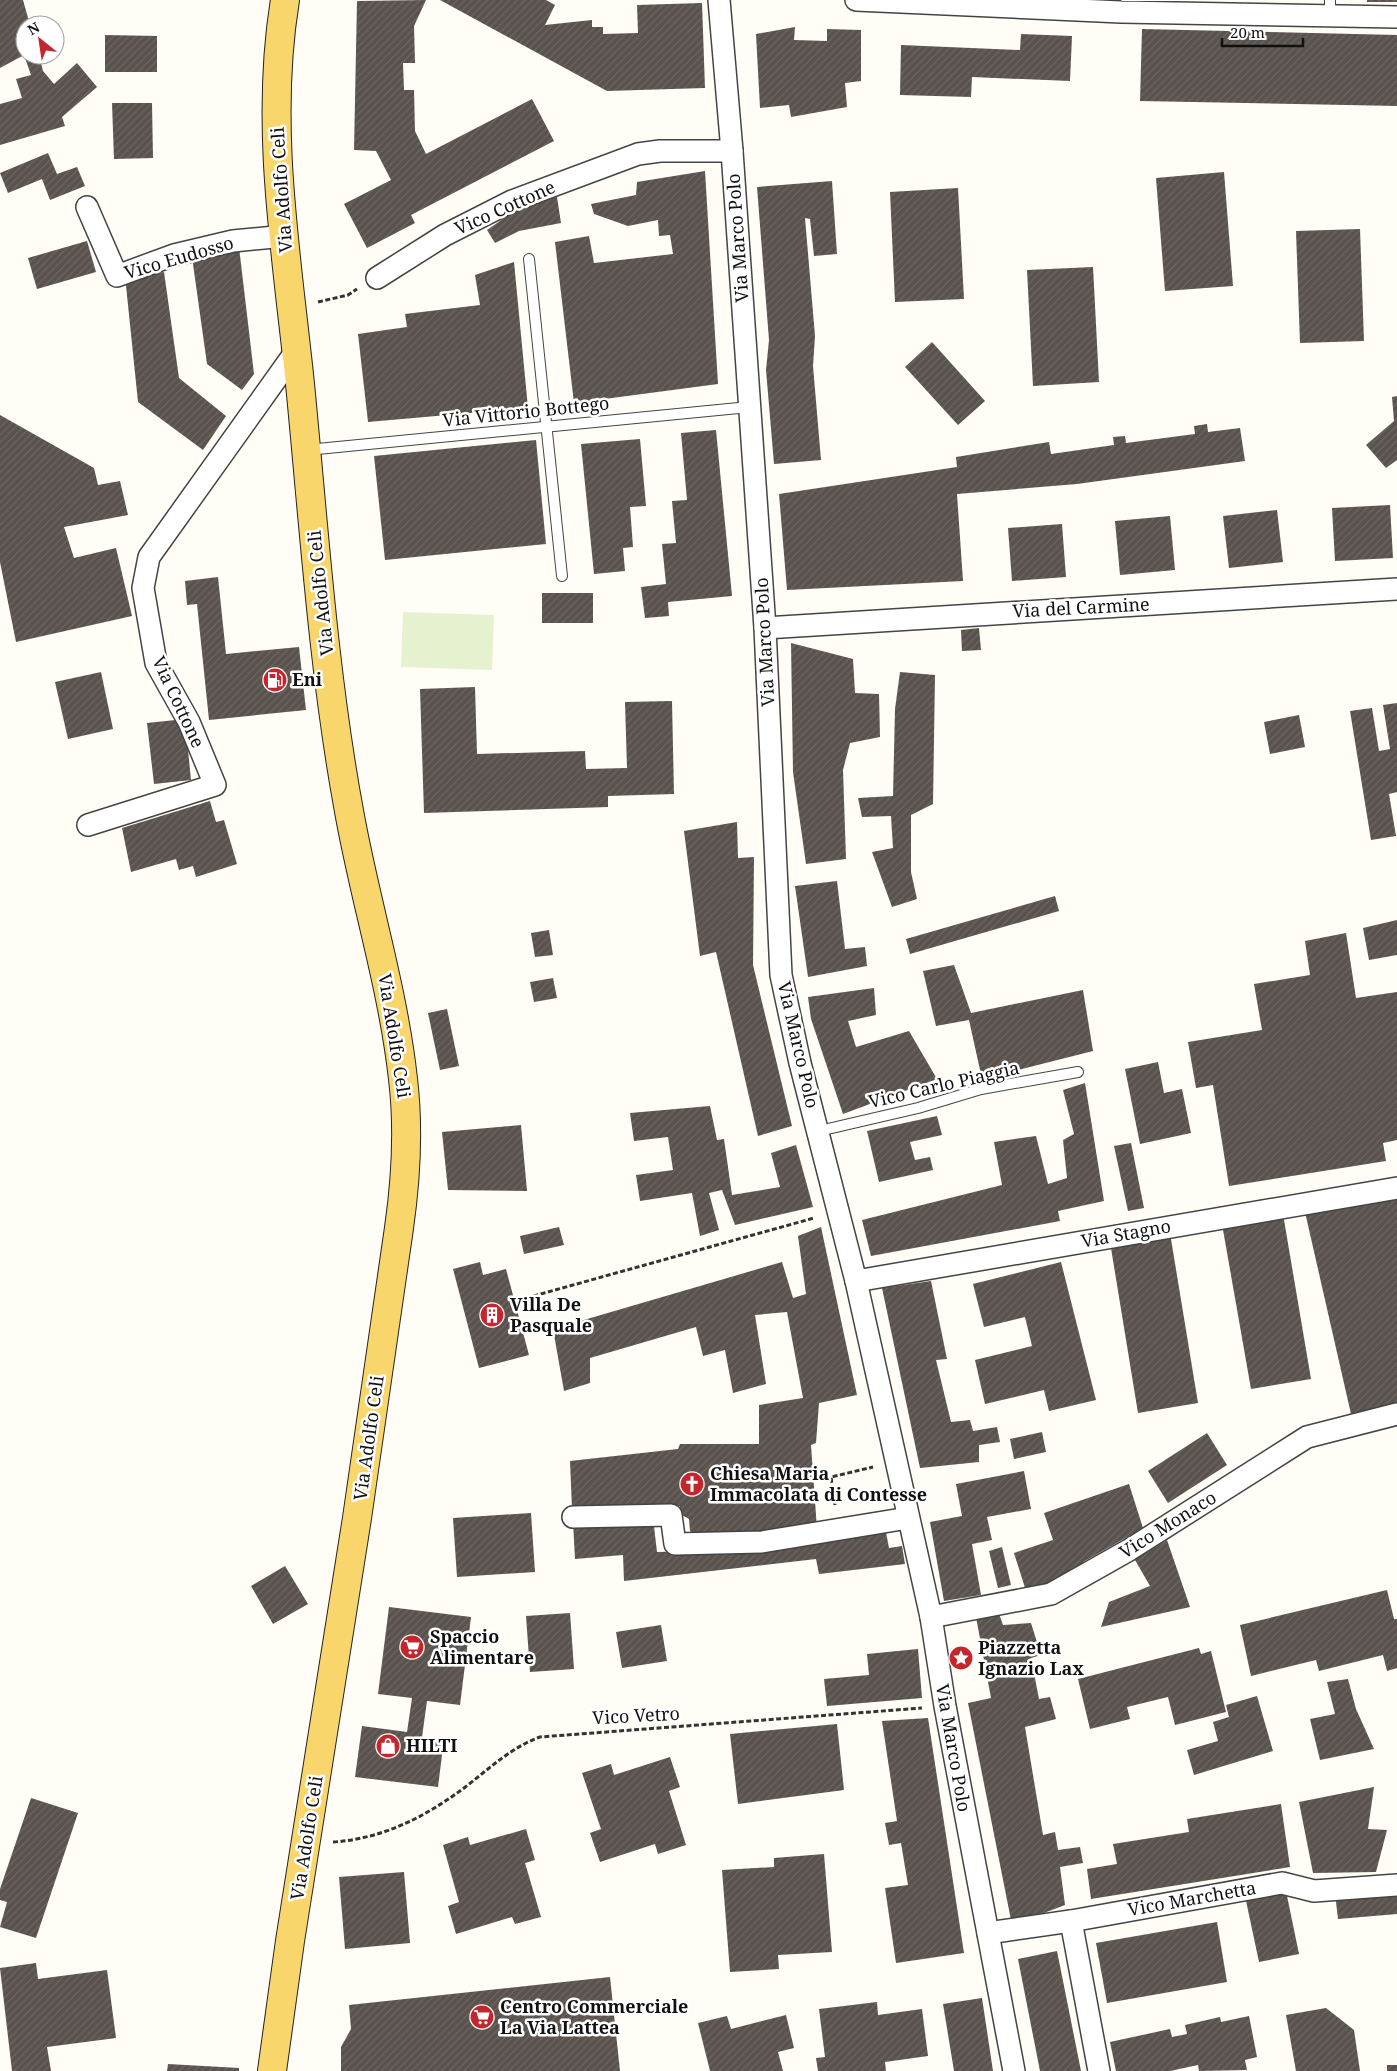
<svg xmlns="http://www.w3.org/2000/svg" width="1397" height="2071" viewBox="0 0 1397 2071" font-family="'Noto Serif',serif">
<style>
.pitch{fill:#e6f2cf}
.building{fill:url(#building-hatch)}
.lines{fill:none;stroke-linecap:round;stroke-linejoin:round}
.lane-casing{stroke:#444;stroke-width:12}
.street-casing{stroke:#444;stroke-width:24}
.primary-casing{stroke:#222;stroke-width:30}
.path{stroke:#333;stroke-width:3;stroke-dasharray:5 2.5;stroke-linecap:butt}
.lane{stroke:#fff;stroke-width:10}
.street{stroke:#fff;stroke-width:21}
.primary{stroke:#f9d66b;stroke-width:28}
.labels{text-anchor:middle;stroke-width:5;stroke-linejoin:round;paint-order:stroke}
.street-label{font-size:18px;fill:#111;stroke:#fff}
.poi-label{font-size:18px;font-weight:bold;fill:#111;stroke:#fff;text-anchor:start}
</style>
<defs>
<pattern id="building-hatch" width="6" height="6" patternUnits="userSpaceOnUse" patternTransform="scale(1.25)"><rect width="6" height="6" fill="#5a524d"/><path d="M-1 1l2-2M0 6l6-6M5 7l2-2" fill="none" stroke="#6d6662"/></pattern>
</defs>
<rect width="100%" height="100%" fill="#fffdf5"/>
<polygon class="pitch" points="403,612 494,615 492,670 401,667"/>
<g class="building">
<polygon points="0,0 23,0 30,25 25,25 25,55 39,55 43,71 54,84 77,63 97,87 62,117 65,126 0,145 0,104 22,98 16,79 31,75 24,55 0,68"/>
<polygon points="426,0 414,26 415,63 403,63 404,90 414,90 415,131 426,154 532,99 554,141 411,215 415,223 367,248 344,204 391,180 376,151 354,150 357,1"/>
<polygon points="440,0 546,0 555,5 545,25 592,20 592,27 603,27 603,34 638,33 637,5 702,3 705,88 607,91"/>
<rect x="1367" y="0" width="30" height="2"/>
<polygon points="795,27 794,40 827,41 827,29 861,30 861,81 845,83 847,107 791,117 789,105 760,108 756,34"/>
<polygon points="1142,29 1397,35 1397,106 1140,101"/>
<polygon points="1021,34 1072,36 1070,81 972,77 971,97 900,95 901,45 1020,50"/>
<polygon points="105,35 157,36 157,72 105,72"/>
<polygon points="112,103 152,103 153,158 114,159"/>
<polygon points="48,153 57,174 77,167 85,186 50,200 42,179 8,193 0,173"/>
<polygon points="705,171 718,384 574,403 555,242 589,236 594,263 673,254 670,235 659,236 658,220 628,226 594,214 591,204 636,195 637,182"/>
<polygon points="1224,172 1233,286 1165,291 1156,178"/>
<polygon points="832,181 837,254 814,256 810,219 805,218 815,336 813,366 821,460 774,464 766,370 769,340 757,187"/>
<polygon points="958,188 964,299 895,302 890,192"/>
<polygon points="557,197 561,223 519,231 495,243 487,230 520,207"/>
<polygon points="1360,229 1364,341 1300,343 1296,231"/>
<polygon points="87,241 96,272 37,289 28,258"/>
<polygon points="239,247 254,374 242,390 207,364 192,257"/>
<polygon points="514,262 528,408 368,422 358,334 407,327 405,314 480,305 475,275"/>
<polygon points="1093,267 1099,382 1033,386 1027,270"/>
<polygon points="164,272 179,378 226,416 203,450 138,402 125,276"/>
<polygon points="932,342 985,401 958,425 905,367"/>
<polygon points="1397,396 1397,460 1386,468 1366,445 1394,421 1392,397"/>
<polygon points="0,415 94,468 98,485 120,481 128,515 64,527 74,558 116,548 132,616 16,642 0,562"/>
<polygon points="1207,424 1208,432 1240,428 1245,461 1077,484 957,494 963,581 787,590 779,494 957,467 956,457 1049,442 1051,454 1114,445 1113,437 1125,436 1126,443 1195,434 1194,426"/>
<polygon points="716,430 732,596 668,602 669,616 645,618 641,587 666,584 662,544 676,543 672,501 687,500 681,433"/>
<polygon points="640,439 646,506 630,507 633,547 623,548 625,571 594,574 581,444"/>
<polygon points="536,440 546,544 385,560 374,456"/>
<polygon points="1390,505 1393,558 1335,561 1332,508"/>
<polygon points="1277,510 1283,562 1229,568 1223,516"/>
<polygon points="1170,516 1175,570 1120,575 1115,521"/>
<polygon points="1062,524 1066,577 1012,581 1008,528"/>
<polygon points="218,577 226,654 299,647 306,710 209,720 197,604 187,605 185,581"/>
<rect x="542" y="593" width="51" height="30"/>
<polygon points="979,628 981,650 962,651 961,630"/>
<polygon points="791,643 853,659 855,693 879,694 880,737 850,743 843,770 846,859 806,864 793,772"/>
<polygon points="101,672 113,729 68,739 55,682"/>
<polygon points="900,672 935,675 933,804 911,815 911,872 917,899 892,907 872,852 893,848 891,816 862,817 858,798 893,796 895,709"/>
<polygon points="475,687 477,754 585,751 586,769 627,768 625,702 672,701 674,794 608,796 608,807 424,813 420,689"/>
<polygon points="1397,703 1397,792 1389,794 1396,836 1371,840 1350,711 1372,708 1379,751 1390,749 1383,705"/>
<polygon points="1299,715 1305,747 1270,754 1264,722"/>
<polygon points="185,719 191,780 154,784 147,723"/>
<polygon points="210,801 216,822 224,820 237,864 196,877 193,866 179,870 176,859 131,872 122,828"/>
<polygon points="737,822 738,858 754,857 753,965 792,1126 758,1136 716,952 700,956 684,831"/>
<polygon points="837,881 845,949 865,947 867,966 808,977 795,886"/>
<polygon points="1055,896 1059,911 910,954 906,939"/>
<polygon points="1397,920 1397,955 1369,960 1363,928"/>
<polygon points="549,930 553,955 535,957 531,933"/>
<polygon points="1346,933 1356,998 1397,992 1397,1140 1383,1143 1386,1161 1229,1186 1213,1085 1196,1088 1188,1042 1262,1030 1254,984 1310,975 1305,941"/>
<polygon points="954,965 971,1013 1083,990 1093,1051 982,1079 969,1020 936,1026 923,971"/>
<polygon points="553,978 557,998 534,1002 530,982"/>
<polygon points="874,988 876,1015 848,1021 856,1047 909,1031 937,1079 843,1114 811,1019 808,997"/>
<polygon points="447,1009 459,1066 440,1070 428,1013"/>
<polygon points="1158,1062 1164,1093 1182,1089 1191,1133 1140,1144 1125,1069"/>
<polygon points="1085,1083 1104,1201 1058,1211 1060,1221 871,1256 862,1220 1002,1185 994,1142 1036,1136 1048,1184 1067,1178 1063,1140 1074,1134 1063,1090"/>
<polygon points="710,1106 717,1140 724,1139 732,1195 780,1187 771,1153 796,1145 813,1207 735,1225 722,1190 709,1193 719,1230 700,1236 692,1193 640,1201 636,1175 673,1170 668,1137 634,1141 630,1113"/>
<polygon points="937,1116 942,1135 910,1142 915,1160 930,1157 933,1170 879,1182 867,1131"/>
<polygon points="521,1125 527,1191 448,1190 442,1132"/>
<polygon points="1131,1143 1144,1208 1128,1211 1114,1146"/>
<polygon points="1397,1194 1397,1403 1351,1414 1305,1212"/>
<polygon points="1283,1214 1311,1379 1251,1389 1222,1224"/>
<polygon points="559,1227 564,1245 524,1254 520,1236"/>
<polygon points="821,1227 857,1395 819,1403 816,1443 811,1445 817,1529 699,1536 690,1531 689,1519 678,1513 680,1506 572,1509 570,1461 678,1449 680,1444 759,1444 759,1405 803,1398 787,1312 755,1315 766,1384 733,1393 725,1350 703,1356 696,1327 590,1358 590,1383 564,1391 553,1329 782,1262 793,1298 806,1294 798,1236"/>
<polygon points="1170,1233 1198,1403 1138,1413 1110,1242"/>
<polygon points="480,1262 483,1275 506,1269 529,1355 479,1368 453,1269"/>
<polygon points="1061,1262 1096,1400 1049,1411 1044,1390 985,1404 975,1360 1032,1346 1025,1317 984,1327 973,1284"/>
<polygon points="931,1281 947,1359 936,1360 951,1422 970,1420 973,1431 997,1427 1000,1442 979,1445 979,1462 920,1468 882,1288"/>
<polygon points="1042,1432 1046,1452 1014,1459 1010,1439"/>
<polygon points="1207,1433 1227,1465 1168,1503 1148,1471"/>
<polygon points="1024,1471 1031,1509 987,1517 992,1540 972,1544 981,1595 944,1601 930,1522 962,1516 956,1484"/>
<polygon points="1129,1484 1143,1528 1083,1562 1086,1572 1026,1591 1014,1553 1053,1540 1044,1513"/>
<polygon points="531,1513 535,1572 457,1577 453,1518"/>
<polygon points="653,1518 657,1552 776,1549 885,1527 889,1548 902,1546 905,1564 819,1574 816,1559 624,1581 623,1555 575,1559 573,1522"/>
<polygon points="1167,1540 1190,1607 1101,1627 1109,1602 1150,1586 1135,1560"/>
<polygon points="1002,1547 1011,1585 998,1588 989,1551"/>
<polygon points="285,1566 308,1604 273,1624 251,1586"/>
<polygon points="1387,1590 1394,1619 1397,1619 1397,1668 1387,1671 1383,1655 1319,1671 1316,1660 1251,1676 1240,1625"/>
<polygon points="389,1607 471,1617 460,1705 427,1701 422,1737 444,1739 438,1787 355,1777 362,1726 407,1732 412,1698 378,1694"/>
<polygon points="998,1611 1003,1625 1031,1623 1041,1655 1031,1658 1039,1699 1050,1697 1056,1719 1025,1727 1043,1835 1055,1832 1058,1850 1080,1847 1083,1863 1060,1867 1065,1905 1012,1925 968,1703 991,1698 976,1617"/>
<polygon points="570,1613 574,1669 530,1672 526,1616"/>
<polygon points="661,1625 667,1661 622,1668 616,1632"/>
<polygon points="1199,1648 1201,1654 1211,1651 1226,1712 1175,1725 1168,1697 1127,1707 1130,1719 1090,1729 1078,1679"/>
<polygon points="918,1649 922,1698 827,1706 824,1679 869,1675 867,1654"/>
<polygon points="1348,1679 1356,1709 1374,1749 1320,1760 1310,1719 1335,1714 1327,1682"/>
<polygon points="1257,1696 1273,1751 1194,1775 1187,1750 1218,1741 1213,1722 1229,1717 1226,1705"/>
<polygon points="928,1718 964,1953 896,1963 885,1888 908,1885 901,1843 889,1845 885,1823 897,1821 882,1721"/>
<polygon points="837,1724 844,1790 738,1804 730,1734"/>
<polygon points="670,1757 680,1787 669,1791 686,1845 658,1854 655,1844 600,1862 590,1833 601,1829 582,1773 611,1764 614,1775"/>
<polygon points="1374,1787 1368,1829 1387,1830 1376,1872 1313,1873 1299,1802"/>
<polygon points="31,1798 78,1813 36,1938 0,1927 7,1902 0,1900 0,1889"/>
<polygon points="1281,1804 1290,1867 1091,1899 1087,1869 1117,1864 1113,1844 1189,1832 1187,1819"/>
<polygon points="526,1829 535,1860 525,1863 541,1917 515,1924 512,1917 456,1934 448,1906 459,1902 443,1845 468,1837 470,1845"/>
<polygon points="824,1854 832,1952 778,1955 779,1969 730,1972 722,1870 774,1867 774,1858"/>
<polygon points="404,1872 410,1943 345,1949 339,1877"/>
<polygon points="1286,1891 1299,1954 1259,1962 1245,1896"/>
<polygon points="1397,1891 1397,1914 1338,1919 1335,1893"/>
<polygon points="1217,1922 1227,1982 1107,2003 1096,1943"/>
<polygon points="1057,1951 1081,2071 1040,2071 1018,1959"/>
<polygon points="36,1963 38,1979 107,1970 116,2038 47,2047 51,2071 12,2071 0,1968"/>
<polygon points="610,1977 620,2071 341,2071 341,2047 351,2029 349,2005"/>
<polygon points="982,1998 993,2071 954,2071 943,2004"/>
<polygon points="877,2002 878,2015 922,2009 928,2056 885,2062 886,2071 818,2071 816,2058 825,2057 819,2009"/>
<polygon points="1326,2008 1354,2030 1360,2071 1296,2071 1286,2015"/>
<polygon points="786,2015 794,2048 778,2052 783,2071 710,2071 698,2023 727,2016 731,2029"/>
<polygon points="1249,2016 1257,2057 1245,2060 1247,2070 1199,2071 1198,2065 1170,2071 1116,2071 1110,2042 1170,2029 1172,2037 1187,2034 1185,2025 1220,2017 1221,2022"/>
<polygon points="168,2064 239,2068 239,2071 167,2071"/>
<rect x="1387" y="2065" width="10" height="6"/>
</g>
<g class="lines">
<defs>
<g id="lane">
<polyline points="1330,16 1330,0"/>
<polyline points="529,259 562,576"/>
<polyline points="307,450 749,407"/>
<polyline points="819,1131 918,1108 981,1089 1078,1072"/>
</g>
<g id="street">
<polyline points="719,0 732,151 765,628 781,975 800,1063 856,1281 931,1617 945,1706 1014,2071"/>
<polyline points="856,0 1121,12 1397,17"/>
<polyline points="87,207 117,276 174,255 233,241 285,236"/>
<polyline points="377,278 445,235 512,201 638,154 660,151 732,151"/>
<polyline points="765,628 1397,589"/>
<polyline points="88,825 215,785 189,722 156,663 143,588 149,557 296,351"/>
<polyline points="856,1281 1397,1188"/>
<polyline points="573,1517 671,1515 675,1544 762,1542 908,1518"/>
<polyline points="931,1617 1051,1594 1129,1550 1307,1437 1397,1414"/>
<polyline points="1071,1921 1099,2071"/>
<polyline points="988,1933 1071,1921 1282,1883 1314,1891 1397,1885"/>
</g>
<path id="primary" d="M272,2071L290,1941L357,1518L399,1228C406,1179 409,1129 403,1079C393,988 365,901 349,811C323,670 314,527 300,384C287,257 264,127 285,0"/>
</defs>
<use href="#lane" class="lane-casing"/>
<use href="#street" class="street-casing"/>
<use href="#primary" class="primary-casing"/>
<g class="path">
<polyline points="318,302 348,295 357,289"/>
<polyline points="519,1300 814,1218"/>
<polyline points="835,1505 831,1477 873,1467"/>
<path d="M333,1842C382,1839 425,1817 464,1788C489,1769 510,1748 540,1737L922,1708"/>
</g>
<use href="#lane" class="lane"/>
<use href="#street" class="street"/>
<use href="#primary" class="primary"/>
</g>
<defs>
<symbol id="fuel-disc" viewBox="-11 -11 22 22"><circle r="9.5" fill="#c4262e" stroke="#fff"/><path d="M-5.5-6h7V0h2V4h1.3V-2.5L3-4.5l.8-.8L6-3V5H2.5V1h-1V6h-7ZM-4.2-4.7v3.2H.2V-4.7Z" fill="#fff"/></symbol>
<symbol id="building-disc" viewBox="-11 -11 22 22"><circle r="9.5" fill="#c4262e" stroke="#fff"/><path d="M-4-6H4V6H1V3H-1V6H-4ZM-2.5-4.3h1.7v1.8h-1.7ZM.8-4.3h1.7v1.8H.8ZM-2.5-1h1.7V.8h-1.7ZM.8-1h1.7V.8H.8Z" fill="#fff"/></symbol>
<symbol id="church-disc" viewBox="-11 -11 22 22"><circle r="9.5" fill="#c4262e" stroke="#fff"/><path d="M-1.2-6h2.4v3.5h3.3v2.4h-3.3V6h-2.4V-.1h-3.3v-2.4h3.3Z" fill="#fff"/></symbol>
<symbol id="supermarket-disc" viewBox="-11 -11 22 22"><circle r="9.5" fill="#c4262e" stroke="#fff"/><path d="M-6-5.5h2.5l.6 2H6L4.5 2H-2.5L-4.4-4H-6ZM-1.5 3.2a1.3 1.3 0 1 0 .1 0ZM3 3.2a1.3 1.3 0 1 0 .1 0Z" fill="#fff"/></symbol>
<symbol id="sight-disc" viewBox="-11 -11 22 22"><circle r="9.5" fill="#c4262e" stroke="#fff"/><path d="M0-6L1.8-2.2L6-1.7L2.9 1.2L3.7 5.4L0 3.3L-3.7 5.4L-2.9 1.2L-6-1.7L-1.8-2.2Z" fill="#fff"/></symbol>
<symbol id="shop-disc" viewBox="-11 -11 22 22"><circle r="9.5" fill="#c4262e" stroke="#fff"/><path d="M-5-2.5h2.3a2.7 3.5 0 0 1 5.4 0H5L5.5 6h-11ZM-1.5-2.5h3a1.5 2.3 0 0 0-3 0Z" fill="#fff"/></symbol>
</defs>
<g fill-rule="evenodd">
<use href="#fuel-disc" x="261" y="666" width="28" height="28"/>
<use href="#building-disc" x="478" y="1301" width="28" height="28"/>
<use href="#church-disc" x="678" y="1470" width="28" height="28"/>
<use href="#supermarket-disc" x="398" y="1633" width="28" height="28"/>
<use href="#sight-disc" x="947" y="1644" width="28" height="28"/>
<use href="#shop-disc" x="374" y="1732" width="28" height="28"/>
<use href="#supermarket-disc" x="468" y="2003" width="28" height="28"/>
</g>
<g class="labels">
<g class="street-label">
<text transform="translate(282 190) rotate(-94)" y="6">Via Adolfo Celi</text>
<text transform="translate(505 208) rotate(-24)" y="6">Vico Cottone</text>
<text transform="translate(738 238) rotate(-94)" y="6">Via Marco Polo</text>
<text transform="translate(179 258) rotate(-16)" y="6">Vico Eudosso</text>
<text transform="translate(526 412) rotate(-6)" y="6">Via Vittorio Bottego</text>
<text transform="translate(321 593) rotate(-96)" y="6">Via Adolfo Celi</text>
<text transform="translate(1081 608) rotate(-3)" y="6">Via del Carmine</text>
<text transform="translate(765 642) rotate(-93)" y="6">Via Marco Polo</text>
<text transform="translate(178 702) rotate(65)" y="6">Via Cottone</text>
<text transform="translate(394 1036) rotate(81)" y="6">Via Adolfo Celi</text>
<text transform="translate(798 1045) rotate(77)" y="6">Via Marco Polo</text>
<text transform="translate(944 1085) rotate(-13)" y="6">Vico Carlo Piaggia</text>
<text transform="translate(1126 1234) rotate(-10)" y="6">Via Stagno</text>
<text transform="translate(369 1438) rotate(-82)" y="6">Via Adolfo Celi</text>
<text transform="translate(1168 1525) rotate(-32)" y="6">Vico Monaco</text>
<text transform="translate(636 1716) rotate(-3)" y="6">Vico Vetro</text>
<text transform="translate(953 1748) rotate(80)" y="6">Via Marco Polo</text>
<text transform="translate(307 1838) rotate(-81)" y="6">Via Adolfo Celi</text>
<text transform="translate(1192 1899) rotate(-10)" y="6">Vico Marchetta</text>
</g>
<g class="poi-label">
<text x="292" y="686">Eni</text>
<text x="510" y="1311">Villa De<tspan x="510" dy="21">Pasquale</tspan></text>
<text x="710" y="1480">Chiesa Maria<tspan x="710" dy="21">Immacolata di Contesse</tspan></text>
<text x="430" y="1643">Spaccio<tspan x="430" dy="21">Alimentare</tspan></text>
<text x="978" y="1654">Piazzetta<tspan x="978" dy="21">Ignazio Lax</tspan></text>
<text x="406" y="1752">HILTI</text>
<text x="500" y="2013">Centro Commerciale<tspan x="500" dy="21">La Via Lattea</tspan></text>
</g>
</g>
<g transform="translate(40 40) rotate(330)"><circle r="24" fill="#ffffff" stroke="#a0a0a0"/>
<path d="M0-4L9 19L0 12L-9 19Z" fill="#c4262e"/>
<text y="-8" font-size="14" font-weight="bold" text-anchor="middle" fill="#111111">N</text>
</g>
<path d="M1222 38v8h81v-8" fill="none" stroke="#111111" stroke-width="2.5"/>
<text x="1230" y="38" font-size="15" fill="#111111" stroke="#ffffff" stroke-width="4" paint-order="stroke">20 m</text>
</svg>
